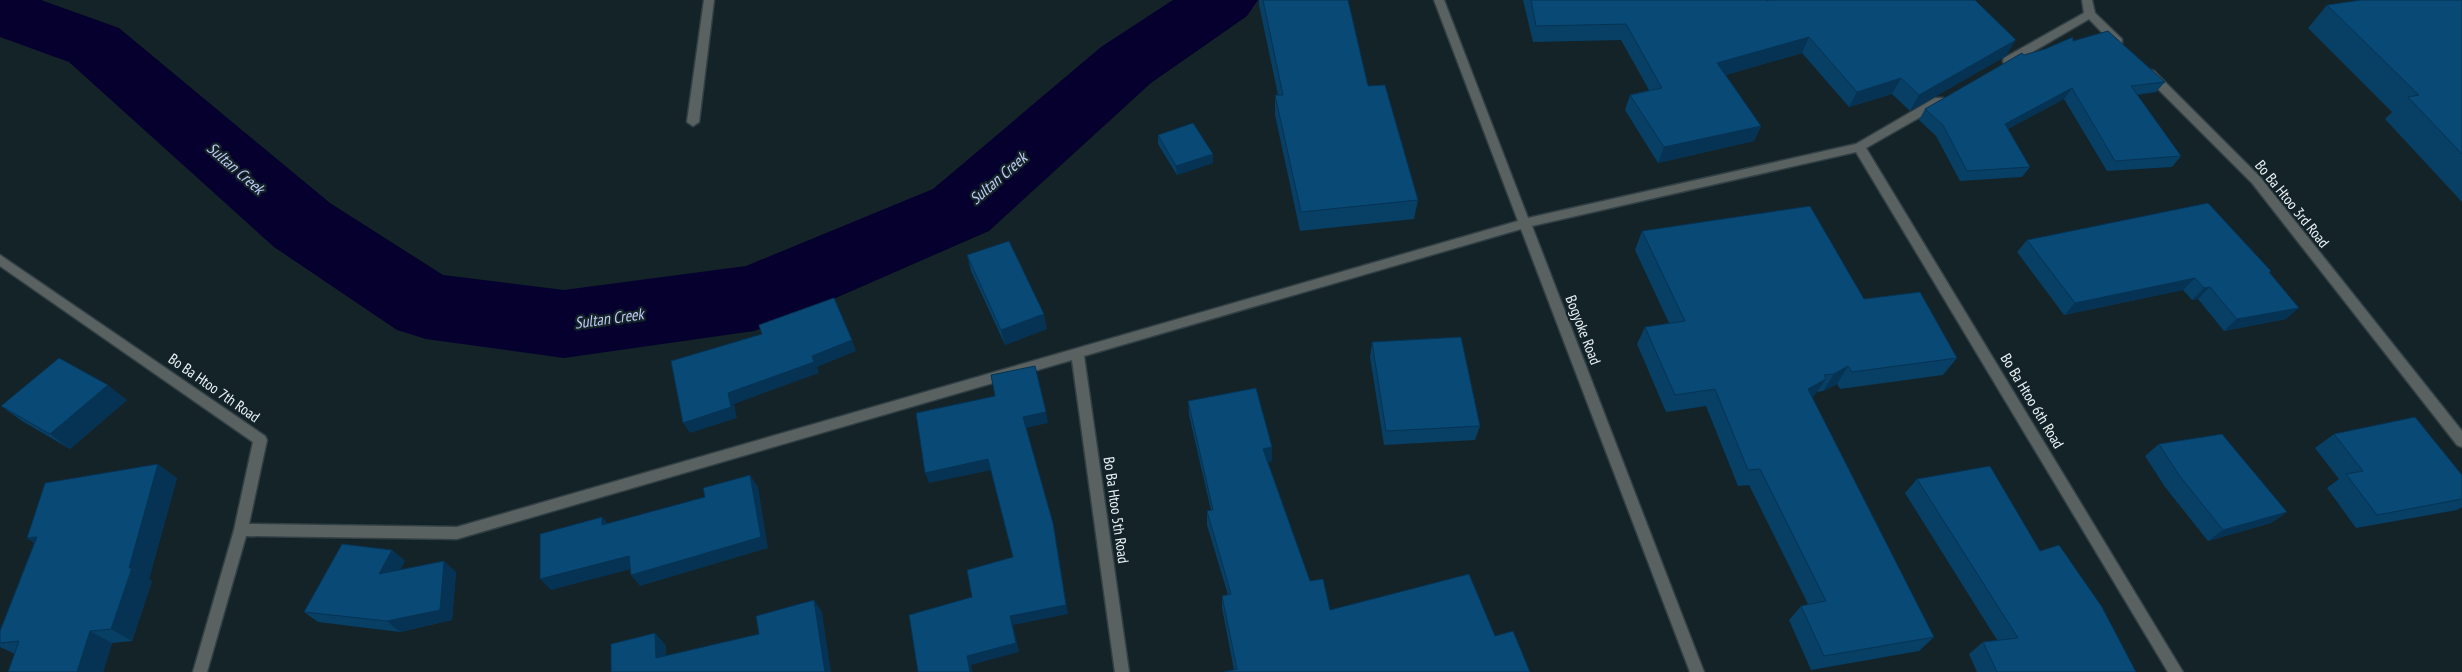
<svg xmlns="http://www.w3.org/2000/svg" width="2462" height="672" viewBox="0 0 2462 672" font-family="'PT Sans Narrow',sans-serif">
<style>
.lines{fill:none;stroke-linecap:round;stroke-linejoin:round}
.river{fill:#05002e;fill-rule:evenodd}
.minor-casing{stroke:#324045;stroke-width:3}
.minor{fill:#5a6261;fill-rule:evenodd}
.wall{fill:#073f65}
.shaded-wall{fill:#063353}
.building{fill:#084976;stroke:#063353}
.labels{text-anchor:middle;stroke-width:4.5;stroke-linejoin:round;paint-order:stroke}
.street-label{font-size:15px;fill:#ebf4f7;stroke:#142328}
.water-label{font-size:16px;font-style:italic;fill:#c1cbf5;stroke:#142328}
</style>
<rect width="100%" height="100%" fill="#142328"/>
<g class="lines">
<polygon class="river" points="0,0 41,0 119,28 330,203 443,275 564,290 746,266 933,189 1101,47 1173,0 1258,0 1247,16 1151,83 989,231 783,321 754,331 564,358 426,339 397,330 274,247 69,62 0,37"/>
<defs>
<g id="minor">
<polygon points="704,0 714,0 699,122 693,126 687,122"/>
<polygon points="1434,0 1444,0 1528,218 1856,144 1935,98 1943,98 1944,101 1943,104 1866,148 2183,672 2168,672 1856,152 1532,226 1704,672 1690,672 1521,229 1084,356 1129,672 1115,672 1072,360 457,539 246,536 207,672 193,672 234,530 253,442 0,266 0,255 265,436 267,440 249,524 457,527 1518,221"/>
<polygon points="2082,0 2092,0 2095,13 2122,39 2122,45 2114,45 2089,19 2012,64 2004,64 2003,61 2004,58 2084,13"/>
<polygon points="2150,70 2154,71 2260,177 2462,431 2462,447 2457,445 2252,183 2146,77 2145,74"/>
</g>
</defs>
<use href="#minor" class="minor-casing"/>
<use href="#minor" class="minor"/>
</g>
<g class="wall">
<polygon points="1259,0 1348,0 1368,86 1418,200 1414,219 1300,231 1275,115 1275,95 1278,95 1259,5"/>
<polygon points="1523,0 1767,0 2006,56 1910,111 1892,94 1849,107 1802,53 1726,75 1761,126 1754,141 1658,163 1625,110 1630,95 1649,90 1621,40 1533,42"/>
<polygon points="2462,0 2462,202 2385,119 2392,112 2308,28 2327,5"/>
<polygon points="2073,41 2165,82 2156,92 2137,95 2181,156 2172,167 2107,171 2064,99 2008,129 2030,167 2022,177 1960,181 1936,136 1919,120 1925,109 2024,55"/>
<polygon points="1158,135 1213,154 1213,163 1177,175 1158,144"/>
<polygon points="1642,231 1864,299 1957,358 1943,375 1840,389 1837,384 1823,391 1817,392 1814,396 1812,397 1934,637 1919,651 1811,670 1789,620 1801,606 1808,604 1749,485 1738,486 1706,406 1666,412 1637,344 1645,327 1669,323 1635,250"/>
<polygon points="2027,240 2270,273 2286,319 2224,331 2198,299 2192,300 2183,290 2064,315 2017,252"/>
<polygon points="967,255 1047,329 1005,345 971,271"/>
<polygon points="1372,342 1480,426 1475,440 1384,445 1370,357"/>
<polygon points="127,400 70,449 22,421 1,406"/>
<polygon points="1188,401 1272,461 1268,462 1310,581 1330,610 1495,636 1530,672 1234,670 1222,608 1222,596 1228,595 1207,525 1207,511 1211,510 1189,415"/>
<polygon points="2334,434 2462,475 2462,507 2457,510 2356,528 2327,488 2339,479 2315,448"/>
<polygon points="2159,444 2287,512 2271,523 2208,541 2165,487 2145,456"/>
<polygon points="177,478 149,579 152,581 132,641 112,643 103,672 8,672 15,654 0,647 0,631 34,543 27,538"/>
<polygon points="1917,479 2040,551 2136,672 1977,672 1969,654 1983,642 1997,640 1905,493"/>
<polygon points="392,550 405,561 400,570 456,572 452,620 400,632 318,622 304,612"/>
</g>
<g class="shaded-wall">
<polygon points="1809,37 1802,53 1711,79 1717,63"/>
<polygon points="2016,40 2006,56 1910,111 1919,95"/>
<polygon points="1901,78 1892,94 1849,107 1857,92"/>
<polygon points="2072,88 2064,99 1998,134 2005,124"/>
<polygon points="1761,126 1754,141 1658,163 1664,147"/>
<polygon points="1213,154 1213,163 1177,175 1176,166"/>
<polygon points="2195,278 2183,290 2064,315 2075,303"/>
<polygon points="2210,287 2198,299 2192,300 2204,288"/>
<polygon points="2299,308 2286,319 2224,331 2237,319"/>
<polygon points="1044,314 1047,329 1005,345 1001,330"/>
<polygon points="852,340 856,351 817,367 819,373 734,404 737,418 690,433 683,423 728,393 812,356"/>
<polygon points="1848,366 1837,384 1823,391 1834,374"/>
<polygon points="1826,379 1814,396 1797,406 1808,389"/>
<polygon points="108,385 127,400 70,449 50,434"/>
<polygon points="1046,412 1048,423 1026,428 1023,417"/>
<polygon points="1272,447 1272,461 1263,463 1263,449"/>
<polygon points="988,459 992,470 929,483 925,473"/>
<polygon points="158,464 177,478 149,579 152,581 132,641 111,629"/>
<polygon points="750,475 758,487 768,548 640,586 631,575"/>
<polygon points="2287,512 2271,523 2208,541 2223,530"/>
<polygon points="602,517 612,528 602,525"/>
<polygon points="1053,523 1055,533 1068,614 1013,625 1019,652 971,665 972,672 970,672 967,656 1010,616"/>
<polygon points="37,537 49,552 27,538"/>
<polygon points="392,550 405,561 392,585 379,574"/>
<polygon points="629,556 639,567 551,590 540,579"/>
<polygon points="444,561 456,572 452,620 400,632 387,621"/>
<polygon points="814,600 822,612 831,672 825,672"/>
<polygon points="90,631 112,643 103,672 77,672"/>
<polygon points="655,633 666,645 667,669 656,658"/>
</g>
<g class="building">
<polygon points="1263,0 1348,0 1368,86 1385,85 1418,200 1301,212 1275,95 1283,95"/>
<polygon points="1531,0 1767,0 1767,1 1769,0 1975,0 2016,40 1919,95 1901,78 1857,92 1809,37 1717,63 1761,126 1664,147 1630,95 1662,88 1626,24 1536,26"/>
<polygon points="2361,0 2462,0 2462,154 2408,97 2419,95 2327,5"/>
<polygon points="2108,31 2165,82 2131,86 2181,156 2115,161 2072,88 2005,124 2030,167 1967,171 1943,125 1925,109 2022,53 2024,55 2045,49 2073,37 2073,41"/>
<polygon points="1193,123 1213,154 1176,166 1158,135"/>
<polygon points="2208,203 2271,271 2269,272 2299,308 2237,319 2210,287 2204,288 2195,278 2075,303 2027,240"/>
<polygon points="1810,206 1864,299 1920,292 1957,358 1852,372 1848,366 1834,374 1824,375 1826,379 1808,389 1934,637 1824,656 1801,606 1826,601 1760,469 1748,470 1715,389 1675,395 1645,327 1685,321 1642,231"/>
<polygon points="1009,241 1044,314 1001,330 967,255"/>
<polygon points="834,298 852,340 812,356 814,362 728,393 731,407 683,423 671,361 762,334 759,325"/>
<polygon points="1461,337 1480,426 1386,431 1372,342"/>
<polygon points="59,358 108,385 50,434 1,406"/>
<polygon points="1035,366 1046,412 1023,417 1053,523 1066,605 1010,616 1016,643 967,656 970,672 918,672 909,615 972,597 967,570 1013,557 988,459 925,473 916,413 995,396 991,375"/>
<polygon points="1256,388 1272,447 1263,449 1310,581 1323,579 1330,610 1469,574 1495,636 1513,631 1530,672 1223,672 1237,669 1222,596 1231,594 1207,511 1213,510 1188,401"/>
<polygon points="2415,417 2462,475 2462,499 2377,515 2346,474 2363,471 2334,434"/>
<polygon points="2222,434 2287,512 2223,530 2179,475 2159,444"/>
<polygon points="158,464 129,568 132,568 111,629 90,631 77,672 8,672 19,641 0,643 0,631 37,537 27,538 45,483"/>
<polygon points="1990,466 2040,551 2059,545 2102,607 2136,672 1997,672 1983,642 2018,638 1917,479"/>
<polygon points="750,475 761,537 631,575 629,556 540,579 540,534 602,517 602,525 705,497 703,488"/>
<polygon points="342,544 392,550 379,574 444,561 440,610 387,621 304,612"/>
<polygon points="814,600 825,672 611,672 611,644 655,633 656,658 759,634 756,616"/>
</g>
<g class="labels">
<g class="street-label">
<text transform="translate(2292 204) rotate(51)" y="5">Bo Ba Htoo 3rd Road</text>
<text transform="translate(1583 330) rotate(69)" y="5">Bogyoke Road</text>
<text transform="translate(214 388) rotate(35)" y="5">Bo Ba Htoo 7th Road</text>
<text transform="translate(2032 401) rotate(59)" y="5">Bo Ba Htoo 6th Road</text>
<text transform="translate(1116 510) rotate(82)" y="5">Bo Ba Htoo 5th Road</text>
</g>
<g class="water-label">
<text transform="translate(236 168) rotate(41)" y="6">Sultan Creek</text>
<text transform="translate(998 178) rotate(-41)" y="6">Sultan Creek</text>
<text transform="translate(609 318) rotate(-8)" y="6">Sultan Creek</text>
</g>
</g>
</svg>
